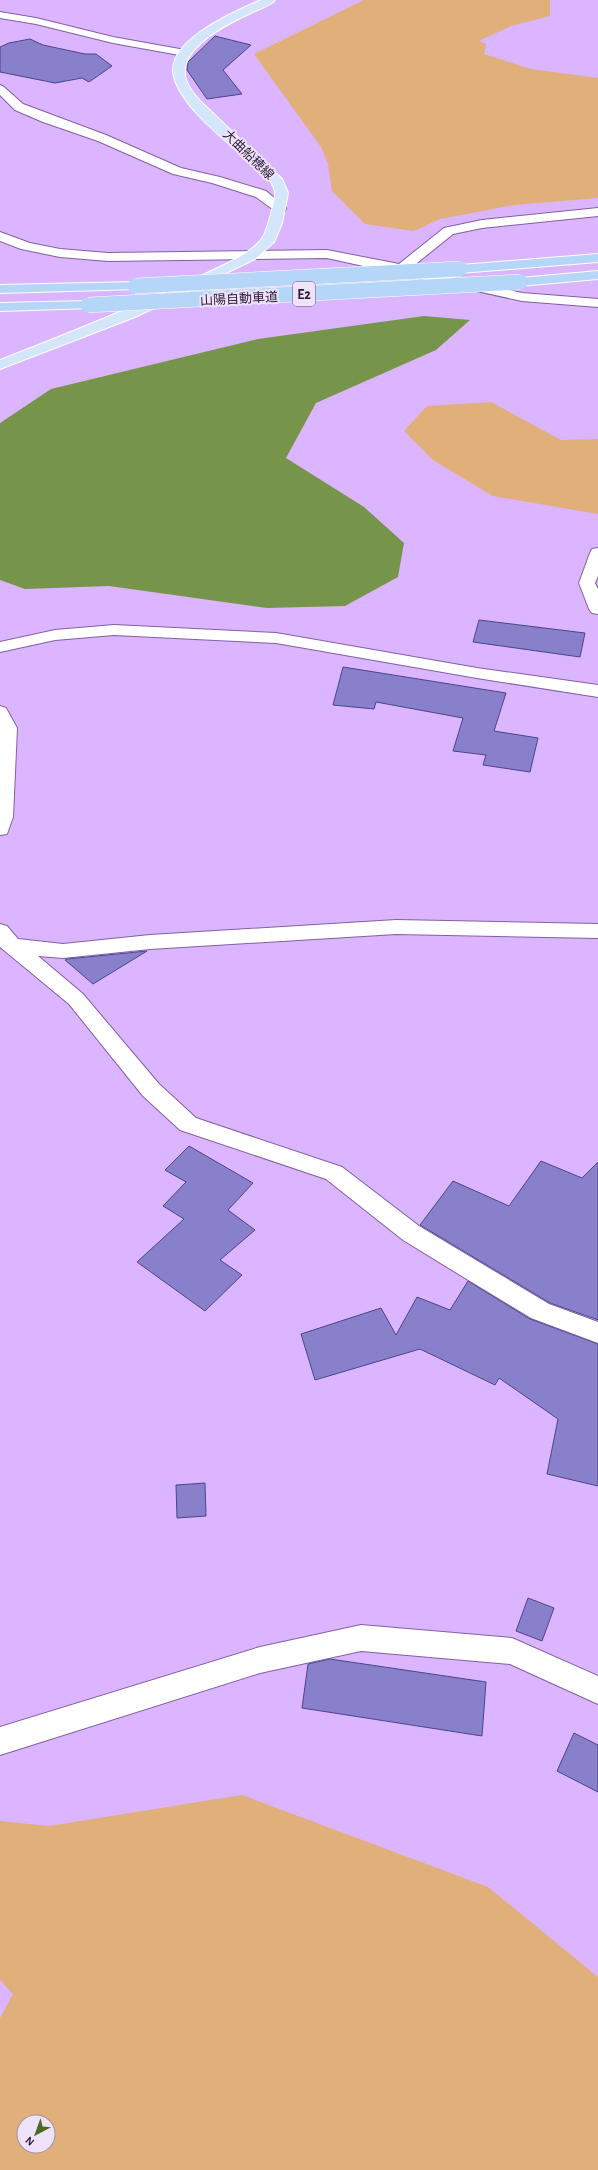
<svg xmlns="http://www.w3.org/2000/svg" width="598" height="2170" viewBox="0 0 598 2170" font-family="'Alegreya Sans','Noto Sans JP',sans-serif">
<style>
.green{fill:#e1af79;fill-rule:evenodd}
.water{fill:#76954a}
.building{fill:#8880ca;stroke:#4e4489}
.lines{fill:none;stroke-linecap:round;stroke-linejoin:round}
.minor-casing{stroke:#835fa3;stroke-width:2}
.major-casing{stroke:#fff;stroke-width:2}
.highway-casing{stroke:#fff;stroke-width:2}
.minor{fill:#fff;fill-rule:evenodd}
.major{fill:#d3e6fa;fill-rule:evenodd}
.highway{fill:#b5d6f6;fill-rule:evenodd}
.highway-bridge-casing{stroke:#fff;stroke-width:16;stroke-linecap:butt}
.highway-bridge{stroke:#b5d6f6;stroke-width:15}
.labels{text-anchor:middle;stroke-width:4;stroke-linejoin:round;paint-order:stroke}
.far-street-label{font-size:13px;fill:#2a1b37;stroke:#eee3fa}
.shield{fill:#eee3fa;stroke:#655772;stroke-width:1}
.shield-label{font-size:14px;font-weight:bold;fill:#2a1b37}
</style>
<rect width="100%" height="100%" fill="#dbb5ff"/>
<g class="green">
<polygon points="364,0 550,0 550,16 511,26 479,41 486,44 484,54 531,69 598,78 598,198 514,205 440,219 414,231 365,224 332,191 328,164 321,147 254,54"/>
<polygon points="491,402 561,440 598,439 598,514 493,496 433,460 404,431 427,406"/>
<path d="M242,1795L488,1887L598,1977V2170H0V2018L13,1994L0,1980V1821L49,1826ZM24,2122H48V2146H24Z"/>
</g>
<polygon class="water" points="424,316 470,320 436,350 316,403 286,458 364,507 404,543 398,577 345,606 267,608 109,586 25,589 0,580 0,423 51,389 258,339"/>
<g class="building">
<polygon points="215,36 251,45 223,70 242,94 207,99 187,70 188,62"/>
<polygon points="30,39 43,45 85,54 96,54 112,66 89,82 82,78 55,83 0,72 0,47 9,43"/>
<polygon points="479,620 585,633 580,657 473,642"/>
<polygon points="343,667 506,693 494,731 538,738 530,772 483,765 486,755 453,751 463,718 376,702 374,709 333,705"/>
<polygon points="147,951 93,984 65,960 67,959"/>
<polygon points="189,1146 253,1183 228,1210 255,1230 220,1260 242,1275 205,1311 137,1262 184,1219 163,1206 186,1182 165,1170"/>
<polygon points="541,1161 582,1178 598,1162 598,1320 550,1303 420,1225 453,1181 509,1206"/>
<polygon points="468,1281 530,1319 598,1344 598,1486 547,1474 558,1419 499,1378 495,1385 420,1349 315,1380 301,1334 381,1308 396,1335 417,1297 450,1310"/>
<polygon points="205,1483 206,1516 177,1518 176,1485"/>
<polygon points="528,1598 554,1608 542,1641 516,1631"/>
<polygon points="330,1659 486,1682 482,1736 302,1708 308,1664"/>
<polygon points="574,1733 598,1745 598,1792 557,1771"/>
</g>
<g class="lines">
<defs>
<g id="minor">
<polygon points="0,12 36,18 113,37 185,50 191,53 185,56 113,43 36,24 0,18"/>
<polygon points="0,85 4,87 23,104 106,135 181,168 220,177 266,191 286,208 285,211 275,211 256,197 212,183 173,174 98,141 43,122 15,110 0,95"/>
<polygon points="598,208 598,216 482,228 453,234 412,267 522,293 598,299 598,307 522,301 327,258 108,261 60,257 21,249 0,241 0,232 30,243 60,249 108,253 327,250 399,264 444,228 482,220"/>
<polygon points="598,548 598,576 595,583 598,589 598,614 592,613 589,609 579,583 590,553 592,549"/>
<polygon points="114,625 276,633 477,668 598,685 598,697 477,678 276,643 114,635 55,640 0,652 0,642 55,630"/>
<polygon points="0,706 6,708 17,728 13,817 7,834 0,835"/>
<polygon points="396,920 598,924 598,938 396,934 150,949 63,958 38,956 83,994 159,1084 196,1118 342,1167 419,1226 549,1304 598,1322 598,1343 531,1318 465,1278 403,1240 326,1179 180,1130 143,1096 69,1004 0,947 0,924 7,926 18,939 63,944 150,935"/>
<polygon points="361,1625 512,1638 598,1676 598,1704 510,1664 361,1651 260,1673 0,1755 0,1727 260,1647"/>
</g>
<path id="major" d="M261,0H275C271,6 258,9 251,13C229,23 181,46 185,75C186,85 194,94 200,101L282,179L288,193L282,223L274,242L255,259L135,317L0,369V360C65,335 129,309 192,280C212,270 251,256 263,237C267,230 276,199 275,192C273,178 256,167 245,158C223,138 182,107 174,77C164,41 236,11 261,0Z"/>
<g id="highway">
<polygon points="598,254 598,262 460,273 453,269 460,265"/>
<polygon points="598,271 598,279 520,286 513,282 520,278"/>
<polygon points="135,282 140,283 142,286 140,289 0,293 0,285"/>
<polygon points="88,301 93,302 95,305 93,308 0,311 0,303"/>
</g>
</defs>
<use href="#minor" class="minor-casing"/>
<use href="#major" class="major-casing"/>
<use href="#highway" class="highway-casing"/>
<use href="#minor" class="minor"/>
<use href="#major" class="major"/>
<use href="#highway" class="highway"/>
<defs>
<g id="highway-bridge">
<polyline points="135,286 460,269"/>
<polyline points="88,305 520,282"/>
</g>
</defs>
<use href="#highway-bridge" class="highway-bridge-casing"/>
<use href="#highway-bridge" class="highway-bridge"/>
</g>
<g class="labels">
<g class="far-street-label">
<text transform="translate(249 154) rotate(44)" y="5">大曲船穂線</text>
<text transform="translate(239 298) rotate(-3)" y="5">山陽自動車道</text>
</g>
<rect class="shield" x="293" y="282" width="22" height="24" rx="3"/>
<g class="shield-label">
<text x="304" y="299">E2</text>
</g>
</g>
<g transform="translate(36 2134) rotate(221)"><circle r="19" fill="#eee3fa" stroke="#a093ac"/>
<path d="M0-3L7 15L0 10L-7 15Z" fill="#4d691d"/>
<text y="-6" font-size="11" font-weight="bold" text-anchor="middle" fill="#2a1b37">N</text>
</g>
</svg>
